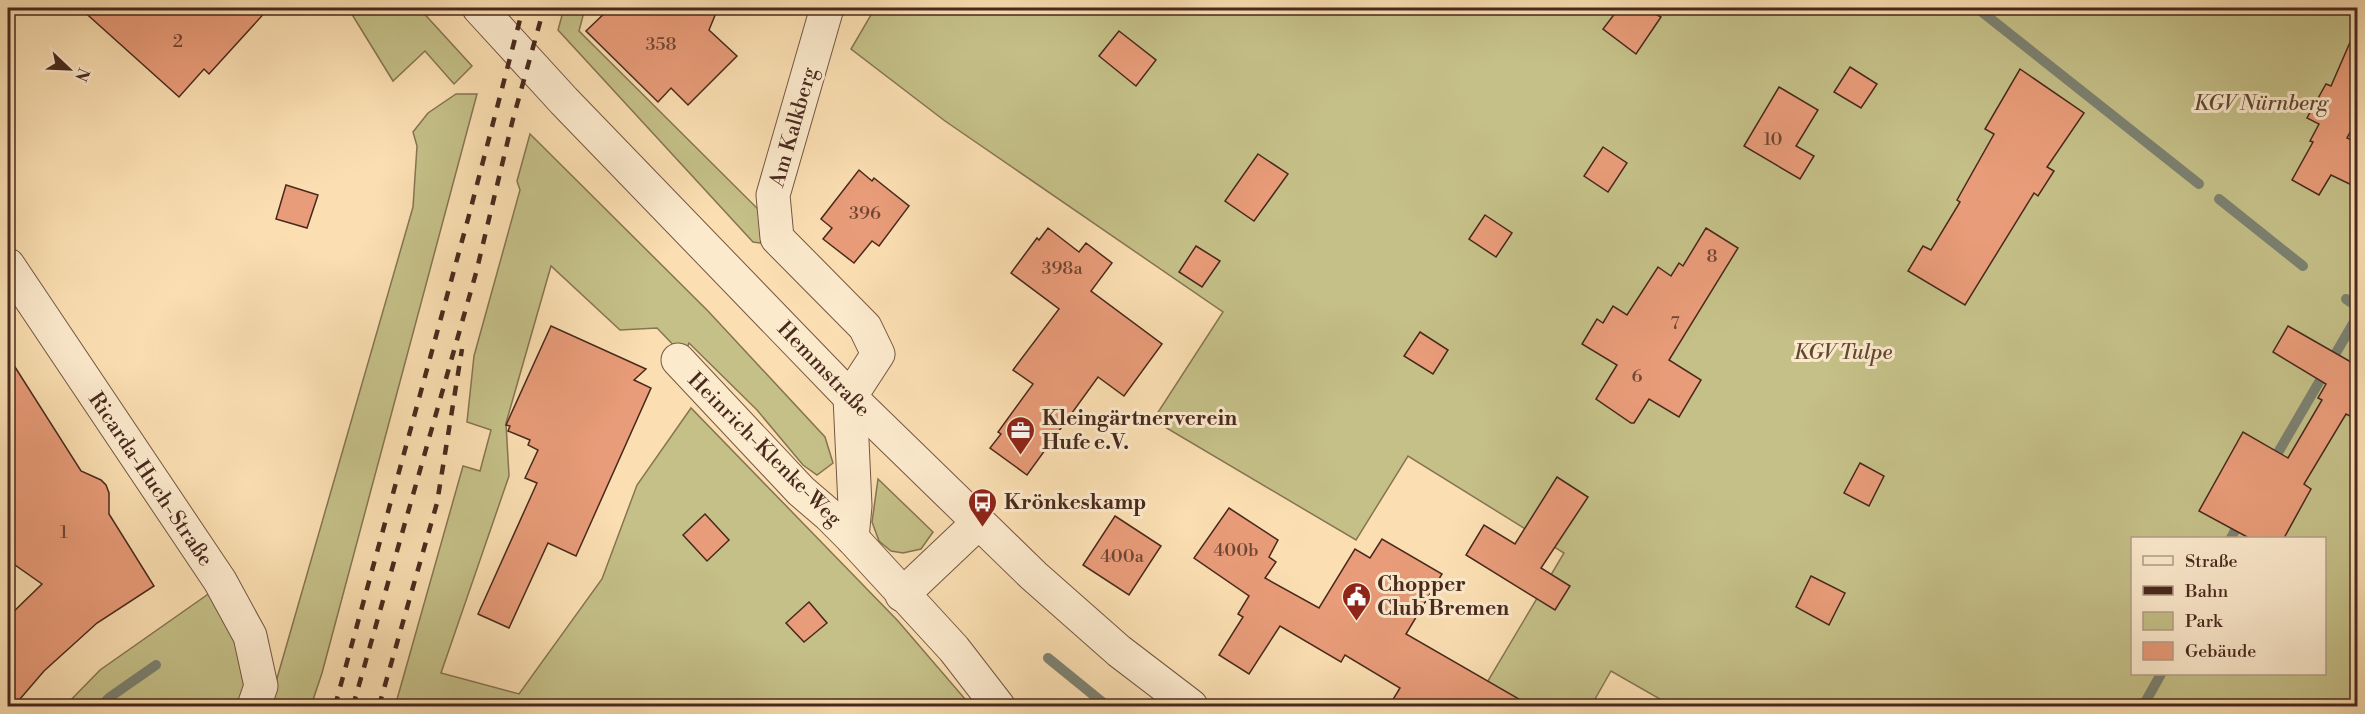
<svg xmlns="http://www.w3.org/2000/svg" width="2365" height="714" viewBox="0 0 2365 714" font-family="'Libre Bodoni',serif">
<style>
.green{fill:#c5c088;stroke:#867452;stroke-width:1.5;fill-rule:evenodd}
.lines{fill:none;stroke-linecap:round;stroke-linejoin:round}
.stream{stroke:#7c8272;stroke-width:10}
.building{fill:#e99c79;stroke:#48291d;stroke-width:1.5}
.minor-casing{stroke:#755642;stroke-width:35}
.minor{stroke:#fceacd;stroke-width:33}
.rail{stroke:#48291d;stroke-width:4.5;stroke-dasharray:10 10;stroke-linecap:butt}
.labels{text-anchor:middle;stroke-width:6;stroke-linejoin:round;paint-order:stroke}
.number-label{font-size:18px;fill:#704634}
.park-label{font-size:21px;font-style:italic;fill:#614732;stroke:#fceacd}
.street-label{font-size:21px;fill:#48291d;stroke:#fceacd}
.poi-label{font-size:21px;font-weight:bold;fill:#48291d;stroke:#fceacd;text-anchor:start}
</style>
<rect width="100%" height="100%" fill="#fbdfb2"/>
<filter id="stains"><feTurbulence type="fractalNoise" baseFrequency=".00333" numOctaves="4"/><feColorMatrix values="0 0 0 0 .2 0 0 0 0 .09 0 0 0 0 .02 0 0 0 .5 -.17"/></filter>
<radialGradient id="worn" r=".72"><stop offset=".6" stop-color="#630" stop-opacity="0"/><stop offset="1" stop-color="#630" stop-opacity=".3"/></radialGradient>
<g class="green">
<polygon points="348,8 419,8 472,66 454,84 425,51 393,81"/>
<polygon points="564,8 585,8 579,31 760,211 767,244 753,242 558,30"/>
<path d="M875,8H2357V706H1672L1611,671L1591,706H1473L1564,553L1408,456L1356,540L1153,420L1223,312L945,121L851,49ZM2132,538H2324V674H2132Z"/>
<polygon points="456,94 477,94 322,673 311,706 269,706 413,207 417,146 413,132 428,113"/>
<polygon points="530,134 708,311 825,437 833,463 817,475 803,465 757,410 689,343 684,356 657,328 620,330 551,266 506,423 509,476 441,673 519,694 602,579 637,485 691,408 898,621 971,706 411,706 396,703 463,466 480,471 491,430 467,422 474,356 520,190 517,181"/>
<polygon points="878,479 933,532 921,549 903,553 891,551 879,541 872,522"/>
<polygon points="214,590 245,641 247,706 65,706 100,670"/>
</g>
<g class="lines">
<g class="stream">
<polyline points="1977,8 2199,184"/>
<polyline points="2219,199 2303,266"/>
<polyline points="2346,299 2358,307"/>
<polyline points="2272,463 2358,315"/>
<polyline points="2231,538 2241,519"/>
<polyline points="1048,658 1107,706"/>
<polyline points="101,706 110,697 156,665"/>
<polyline points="2143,706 2161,674"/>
</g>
</g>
<g class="building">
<polygon points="80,8 269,8 209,74 204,69 179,97"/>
<polygon points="610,8 718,8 709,30 737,56 688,105 671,88 658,102 586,31"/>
<polygon points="1619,8 1644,8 1661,17 1636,54 1603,29"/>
<polygon points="2358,24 2358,118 2347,138 2358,143 2358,188 2331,175 2319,195 2292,180 2313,142 2310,141 2319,124 2307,118 2326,84 2331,86"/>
<polygon points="1119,31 1156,60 1136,86 1099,56"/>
<polygon points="1850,67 1877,84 1861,108 1834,92"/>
<polygon points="2020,69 2084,113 2047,167 2054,171 2038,196 2034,193 1965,305 1908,271 1923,246 1931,250 1960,202 1957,200 1994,134 1985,129"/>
<polygon points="1779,87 1818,110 1796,146 1814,156 1800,179 1744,146"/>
<polygon points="1603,147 1627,163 1608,192 1584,176"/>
<polygon points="1258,154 1288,174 1254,221 1225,201"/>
<polygon points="859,170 872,181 874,178 909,206 879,246 872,241 854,263 823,239 832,228 821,219"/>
<polygon points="286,185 318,195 307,228 276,219"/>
<polygon points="1485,215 1512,233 1496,257 1469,239"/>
<polygon points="1048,228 1079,252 1086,243 1112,263 1091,291 1162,344 1124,396 1098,377 1027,475 990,448 1001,434 998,432 1033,384 1013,370 1059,309 1011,273 1037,238 1039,240"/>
<polygon points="1706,228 1738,248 1669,360 1701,380 1679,417 1649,399 1634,423 1631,423 1596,399 1617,365 1582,344 1597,319 1603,323 1613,306 1627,315 1658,267 1671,276 1679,263 1683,266"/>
<polygon points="1196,246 1220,261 1202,287 1179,272"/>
<polygon points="551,326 646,369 634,380 651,388 576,556 548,543 509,628 478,614 537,483 525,478 538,450 528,445 530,440 508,431 510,426 506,425"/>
<polygon points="2288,326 2358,366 2358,420 2346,414 2304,484 2311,489 2284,538 2249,538 2199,511 2243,432 2288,458 2322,400 2318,398 2326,384 2273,352"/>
<polygon points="1420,332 1448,350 1433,374 1404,356"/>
<polygon points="8,356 81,471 101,480 106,485 109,493 109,514 154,586 97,623 44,671 14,706 8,706 8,617 42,584 8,560"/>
<polygon points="1860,463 1884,476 1869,506 1844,493"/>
<polygon points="1557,477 1588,497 1541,568 1570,586 1555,610 1466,555 1484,525 1515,544"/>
<polygon points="1229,508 1278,540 1269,557 1276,562 1265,578 1319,608 1355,549 1370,558 1382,539 1442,574 1406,634 1531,706 1389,706 1400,688 1345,655 1341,662 1280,626 1249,674 1219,655 1243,617 1238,614 1249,596 1194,558"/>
<polygon points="705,514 729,540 707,561 683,535"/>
<polygon points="1115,516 1161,546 1129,595 1083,565"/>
<polygon points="1811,576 1845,593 1829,625 1796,607"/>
<polygon points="809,602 827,623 804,642 786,623"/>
</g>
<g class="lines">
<defs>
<g id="minor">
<polyline points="479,8 564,101 850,397 1034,576 1119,651 1191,706"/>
<polyline points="827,8 773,195 777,238 865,327 878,354 850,397"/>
<polyline points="8,265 220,581 250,636 261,686 254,706"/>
<polyline points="678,360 801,491 829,515 852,538 954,649 998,706"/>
<polyline points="850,397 855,506 852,538"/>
<polyline points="902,595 978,523"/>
</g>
</defs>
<use href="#minor" class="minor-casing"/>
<use href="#minor" class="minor"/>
<g class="rail">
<polyline points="335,706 468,219 523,8"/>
<polyline points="353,706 476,273 513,119 544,8"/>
<polyline points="379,706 437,503 462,349"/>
</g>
</g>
<defs>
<symbol id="office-pin" viewBox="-11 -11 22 30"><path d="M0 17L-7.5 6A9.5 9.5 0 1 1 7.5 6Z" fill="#8f2418" stroke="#fceacd"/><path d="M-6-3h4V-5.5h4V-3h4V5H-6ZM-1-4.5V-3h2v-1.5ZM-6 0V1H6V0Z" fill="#fff"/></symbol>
<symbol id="bus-pin" viewBox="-11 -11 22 30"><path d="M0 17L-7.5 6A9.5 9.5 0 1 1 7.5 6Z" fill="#8f2418" stroke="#fceacd"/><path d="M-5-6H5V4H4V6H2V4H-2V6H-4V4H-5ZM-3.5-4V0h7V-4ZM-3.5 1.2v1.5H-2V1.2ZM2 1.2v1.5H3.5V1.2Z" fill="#fff"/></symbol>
<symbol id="civic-pin" viewBox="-11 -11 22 30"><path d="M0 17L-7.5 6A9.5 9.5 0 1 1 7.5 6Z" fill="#8f2418" stroke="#fceacd"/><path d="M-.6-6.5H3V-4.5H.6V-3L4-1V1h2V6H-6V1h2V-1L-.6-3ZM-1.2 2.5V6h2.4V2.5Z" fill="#fff"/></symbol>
</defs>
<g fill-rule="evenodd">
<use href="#office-pin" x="1004" y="414" width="33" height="45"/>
<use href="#bus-pin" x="966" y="486" width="33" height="45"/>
<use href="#civic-pin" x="1340" y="580" width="33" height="45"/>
</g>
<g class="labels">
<g class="number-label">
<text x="178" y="47">2</text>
<text x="661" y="50">358</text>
<text x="1773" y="145">10</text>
<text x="865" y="219">396</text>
<text x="1712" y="262">8</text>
<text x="1062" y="274">398a</text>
<text x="1675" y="329">7</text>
<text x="1637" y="382">6</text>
<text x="64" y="538">1</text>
<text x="1236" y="556">400b</text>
<text x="1122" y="562">400a</text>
</g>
<g class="park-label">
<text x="2261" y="110">KGV Nürnberg</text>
<text x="1843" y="359">KGV Tulpe</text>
</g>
<g class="street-label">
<text transform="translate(793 127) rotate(-74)" y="7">Am Kalkberg</text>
<text transform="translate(824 369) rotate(46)" y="7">Hemmstraße</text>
<text transform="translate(765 449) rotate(45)" y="7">Heinrich-Klenke-Weg</text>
<text transform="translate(151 479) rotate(56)" y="7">Ricarda-Huch-Straße</text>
</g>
<g class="poi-label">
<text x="1042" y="425">Kleingärtnerverein<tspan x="1042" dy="24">Hufe e.V.</tspan></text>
<text x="1004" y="509">Krönkeskamp</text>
<text x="1377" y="591">Chopper<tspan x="1377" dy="24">Club Bremen</tspan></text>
</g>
</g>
<rect width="2365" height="714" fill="none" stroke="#fbdfb2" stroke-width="30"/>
<rect x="9" y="9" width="2347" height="696" fill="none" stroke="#48291d" stroke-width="3"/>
<rect x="15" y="15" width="2335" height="684" fill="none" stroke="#48291d" stroke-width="1.5"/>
<rect x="2131" y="537" width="195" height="138" fill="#fceacd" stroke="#b49d87" stroke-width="1.5"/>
<rect x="2143" y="556" width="30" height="9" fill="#fceacd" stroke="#b49d87" stroke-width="1.5"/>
<text x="2185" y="567" font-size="18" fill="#48291d">Straße</text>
<rect x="2143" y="586" width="30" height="9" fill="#48291d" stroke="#b49d87" stroke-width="1.5"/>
<text x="2185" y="597" font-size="18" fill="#48291d">Bahn</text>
<rect x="2143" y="612" width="30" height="18" fill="#c5c088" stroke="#b49d87" stroke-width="1.5"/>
<text x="2185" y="627" font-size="18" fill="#48291d">Park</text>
<rect x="2143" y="642" width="30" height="18" fill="#e99c79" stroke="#b49d87" stroke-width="1.5"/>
<text x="2185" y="657" font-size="18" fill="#48291d">Gebäude</text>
<g transform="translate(69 69) rotate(113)" stroke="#fceacd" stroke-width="4.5" paint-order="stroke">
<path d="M0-4.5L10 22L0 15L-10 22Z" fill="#48291d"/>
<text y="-9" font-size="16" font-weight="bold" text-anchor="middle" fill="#48291d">N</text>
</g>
<rect width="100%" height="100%" filter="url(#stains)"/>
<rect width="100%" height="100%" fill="url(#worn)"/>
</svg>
